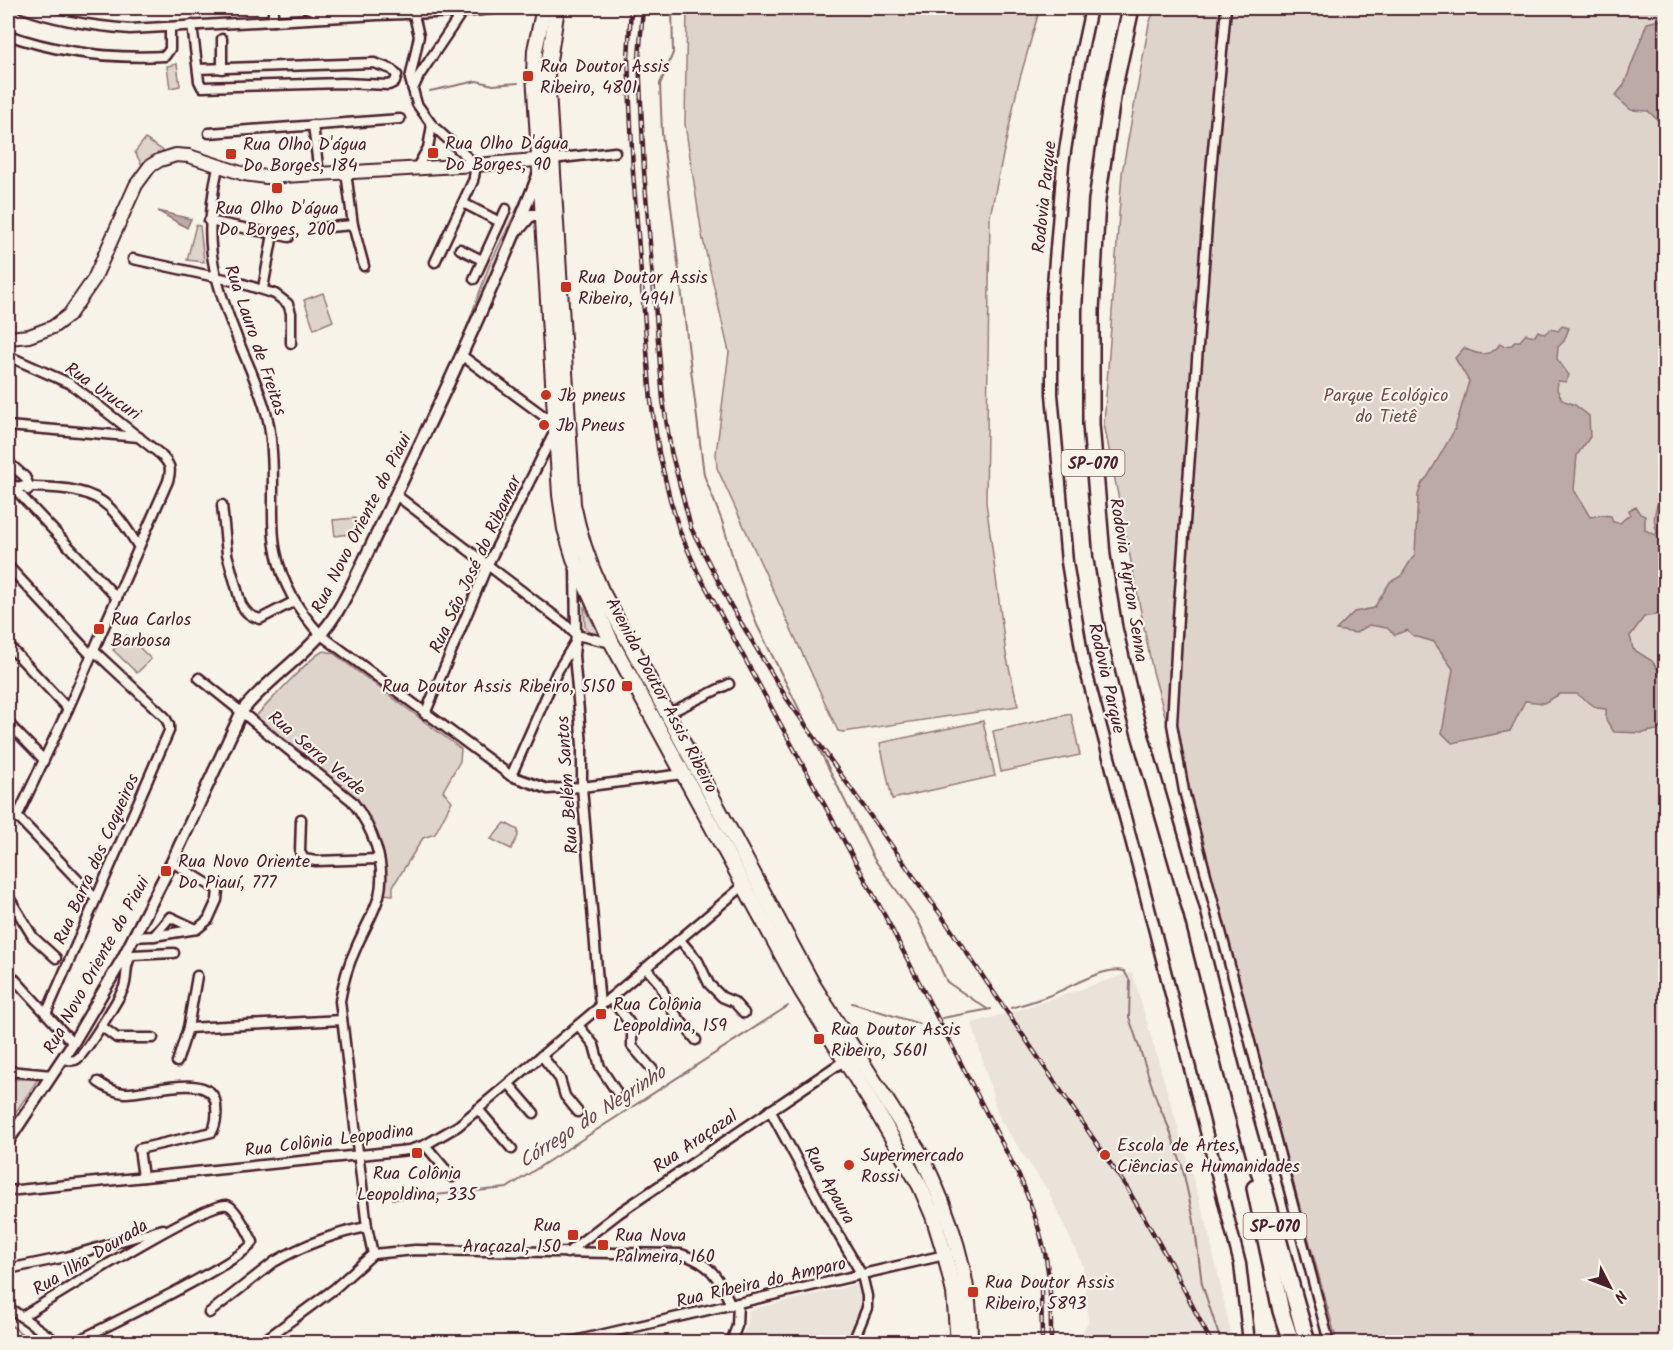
<svg xmlns="http://www.w3.org/2000/svg" width="1673" height="1350" viewBox="0 0 1673 1350" font-family="Kalam,sans-serif">
<style>
.built{fill:#eae3da}
.green{fill:#ded4cc;stroke:#947a7c;stroke-width:1.5}
.water{fill:#bcaaa7;stroke:#8e7275;stroke-width:1.5}
.lines{fill:none;stroke-linecap:round;stroke-linejoin:round}
.stream{stroke:#8e7275;stroke-width:2}
.minor-casing{stroke:#4a1f2b;stroke-width:13}
.tertiary-casing{stroke:#4a1f2b;stroke-width:15}
.secondary-casing{stroke:#4a1f2b;stroke-width:16}
.primary-casing{stroke:#4a1f2b;stroke-width:18}
.motorway-casing{stroke:#4a1f2b;stroke-width:20}
.minor{stroke:#f7f3e8;stroke-width:8}
.tertiary{stroke:#f7f3e8;stroke-width:10}
.secondary{stroke:#f7f3e8;stroke-width:12}
.primary{stroke:#f7f3e8;stroke-width:14}
.motorway{stroke:#f7f3e8;stroke-width:15}
.rail-casing{stroke:#4a1f2b;stroke-width:4.5}
.rail{stroke:#f7f3e8;stroke-width:2;stroke-dasharray:7;stroke-linecap:butt}
.poi-dot{fill:#c8321e;stroke:#f7f3e8;stroke-width:2}
.labels{text-anchor:middle;stroke-width:4.5;stroke-linejoin:round;paint-order:stroke}
.shield{fill:#f7f3e8;stroke:#7e5f64;stroke-width:1.5}
.shield-label{font-size:16px;font-weight:bold;fill:#4a1f2b}
.poi-label{font-size:18px;fill:#4a1f2b;stroke:#f7f3e8;text-anchor:start}
.street-label{font-size:18px;fill:#4a1f2b;stroke:#f7f3e8}
.park-label{font-size:18px;fill:#6f4c53;stroke:#f7f3e8}
.water-label{font-size:20px;font-style:italic;fill:#6c4950;stroke:#f7f3e8}
</style>
<rect width="100%" height="100%" fill="#f7f3e8"/>
<filter id="ink" filterUnits="userSpaceOnUse"><feTurbulence type="fractalNoise" baseFrequency=".0167" numOctaves="2"/><feDisplacementMap in="SourceGraphic" scale="12" xChannelSelector="R" yChannelSelector="G"/><feConvolveMatrix kernelMatrix="1 2 1 2 8 2 1 2 1" color-interpolation-filters="sRGB"/></filter>
<g filter="url(#ink)">
<g class="built">
<polygon points="1132,972 1208,1229 1233,1342 1078,1342 1088,1322 1083,1266 1048,1191 999,1118 972,1023 1019,1010"/>
<polygon points="858,1284 862,1286 863,1306 861,1315 849,1342 740,1342 748,1323 749,1310"/>
</g>
<g class="green">
<polygon points="687,8 1040,8 1018,85 990,216 986,502 1006,654 1018,706 843,732 838,731 717,468 716,454 729,352 702,235 685,124"/>
<polygon points="1155,8 1665,8 1665,1342 1337,1342 1152,668 1104,424 1122,173 1149,24"/>
<polygon points="177,64 180,86 170,88 167,66"/>
<polygon points="145,139 164,151 143,167 135,152"/>
<polygon points="534,164 536,188 460,346 489,266 527,188"/>
<polygon points="196,225 200,226 204,262 187,260"/>
<polygon points="323,293 333,321 314,329 304,300"/>
<polygon points="355,518 357,533 335,536 333,520"/>
<polygon points="584,606 598,633 598,634 590,634 585,626"/>
<polygon points="127,635 151,659 137,673 113,650"/>
<path d="M324,651L333,653L461,749L460,761L443,791L452,801L435,834L423,838L393,886V895L383,894L380,844L366,813L303,753L255,717C268,704 311,655 324,651Z"/>
<polygon points="1071,714 1080,755 1001,772 993,731"/>
<polygon points="983,721 995,776 892,799 880,743"/>
<polygon points="505,823 518,830 518,836 511,849 491,839"/>
<polygon points="8,1079 38,1079 8,1124"/>
</g>
<g class="water">
<polygon points="1660,20 1666,20 1666,99 1663,108 1666,121 1662,124 1648,111 1631,110 1615,96 1624,85 1647,23"/>
<polygon points="158,211 191,219 187,228"/>
<path d="M1562,326L1569,328L1564,341L1558,347L1557,359L1569,375L1566,382L1558,381L1557,389L1562,400L1575,405L1589,416L1590,437L1577,455L1574,490L1590,517L1601,515L1611,516L1613,522L1620,523L1630,514L1629,510L1636,507L1640,514L1645,516V530L1655,535L1657,532C1652,520 1655,511 1659,499L1665,496V613L1644,617L1630,636L1633,649L1652,661L1665,680V717L1660,729L1643,733L1614,732L1606,720V709L1597,708L1577,694H1560L1544,703L1525,701L1510,731L1452,743L1442,733L1453,669L1434,642L1414,636L1407,630L1395,635L1387,628L1369,625L1356,633L1336,630L1354,612L1374,608L1390,582L1401,576L1415,554L1418,495L1422,483L1428,476L1455,429L1469,381L1455,358L1464,348C1477,355 1490,358 1500,344L1503,346L1512,345L1515,341H1520L1526,334L1535,336L1538,331L1544,334L1551,329L1558,331Z"/>
</g>
<g class="lines">
<g class="stream">
<polyline points="672,8 673,53 660,84 662,133 704,475 722,521 736,568 757,625 874,859 918,920 947,982 987,1009"/>
<polyline points="430,91 477,81 493,85 518,83"/>
<polyline points="852,1003 920,1024"/>
<path d="M1011,1008C1023,1004 1036,1001 1048,996C1068,989 1102,966 1124,971L1130,981L1129,1017L1157,1101L1169,1128L1182,1166L1194,1221L1202,1284L1221,1342"/>
<polyline points="942,1018 991,1009"/>
<polyline points="393,1199 507,1188 788,1006"/>
<polyline points="8,1323 32,1342"/>
</g>
<defs>
<g id="minor">
<path d="M23,8C57,21 93,26 130,29L378,15L462,12L501,8"/>
<polyline points="273,8 273,21"/>
<polyline points="307,8 329,16"/>
<polyline points="1226,8 1211,171 1178,617 1172,724 1184,791 1329,1342"/>
<polyline points="414,15 419,36 410,79 417,104 432,125 476,165 474,177"/>
<polyline points="192,25 199,81 202,87 343,83 389,85 395,82 397,75 391,69 374,63 198,69"/>
<path d="M8,35C59,53 111,59 165,56L170,49V27"/>
<polyline points="222,39 222,69"/>
<polyline points="413,89 419,76 462,12"/>
<polyline points="313,125 319,174"/>
<polyline points="209,133 400,119"/>
<polyline points="552,159 615,152"/>
<path d="M218,167C203,236 210,270 236,335C247,363 261,390 268,420C273,445 273,471 273,497C273,515 272,534 276,552C282,583 299,612 321,635L511,776L548,789L582,787L683,774"/>
<polyline points="416,169 428,148 432,125"/>
<polyline points="346,172 353,225 364,266"/>
<polyline points="463,203 500,222"/>
<polyline points="209,221 289,237"/>
<polyline points="318,228 353,225"/>
<polyline points="460,249 482,260"/>
<polyline points="133,259 234,281 275,294 288,304 291,313 291,343"/>
<polyline points="435,262 473,181"/>
<polyline points="474,279 506,209"/>
<polyline points="263,288 273,234"/>
<polyline points="461,355 556,425"/>
<path d="M8,356L71,384L160,454C170,464 172,468 168,481L68,709L17,817"/>
<polyline points="8,426 139,437"/>
<polyline points="8,462 25,477 30,488 28,490"/>
<polyline points="8,474 12,486 117,598"/>
<path d="M11,486C44,489 85,483 110,508C121,519 130,533 138,546"/>
<polyline points="396,495 565,624 576,635"/>
<path d="M222,505L227,554L241,604C246,613 250,616 260,619L295,601"/>
<polyline points="8,566 91,655"/>
<polyline points="575,567 576,635 574,655 582,745 582,787 600,1006"/>
<polyline points="576,635 612,643"/>
<polyline points="8,645 68,709"/>
<path d="M199,678L352,801C372,827 387,863 379,896C374,914 363,931 356,948C348,965 343,982 340,1001L367,1227L373,1254"/>
<polyline points="425,714 488,564 554,433"/>
<polyline points="667,714 729,684"/>
<polyline points="8,723 44,760"/>
<polyline points="511,776 557,672 574,644"/>
<polyline points="8,807 96,899"/>
<polyline points="301,819 300,852 304,859 316,861 379,859"/>
<polyline points="8,896 33,937 56,958"/>
<polyline points="154,936 170,917 196,929"/>
<polyline points="133,937 154,936 197,929 208,920 217,900 218,890 172,862"/>
<polyline points="680,940 698,961 709,984 722,997 734,1002 744,1013"/>
<polyline points="646,968 659,983 672,1010 696,1040"/>
<polyline points="8,972 73,1043"/>
<polyline points="610,998 629,1022 632,1030 632,1046 653,1070"/>
<polyline points="46,1014 169,731 169,725 165,717 93,650"/>
<polyline points="578,1025 594,1045 600,1067 616,1091"/>
<polyline points="101,1026 117,1038 153,1038"/>
<polyline points="188,1028 342,1020"/>
<polyline points="542,1056 560,1079 565,1096 578,1112"/>
<path d="M64,1059C69,1060 73,1062 77,1059C85,1054 120,997 124,987C128,975 124,965 132,955L174,953"/>
<polyline points="177,1062 188,1028 197,976"/>
<polyline points="8,1071 52,1075"/>
<path d="M98,1082C105,1087 114,1092 124,1093C144,1095 213,1069 216,1105C217,1114 217,1123 212,1132L139,1149L143,1177"/>
<polyline points="509,1084 534,1113"/>
<polyline points="478,1109 512,1149"/>
<polyline points="770,1110 824,1210 862,1275 867,1296 867,1308 853,1342"/>
<polyline points="425,1145 452,1177"/>
<polyline points="8,1191 409,1150 425,1145 458,1126 743,886"/>
<polyline points="567,1253 619,1213 845,1060"/>
<polyline points="8,1269 66,1257 163,1229"/>
<polyline points="8,1307 57,1342"/>
<path d="M209,1313L274,1262C302,1246 335,1233 367,1227"/>
<path d="M21,1317C49,1300 206,1201 227,1205C235,1206 249,1234 253,1242C245,1260 103,1328 75,1342"/>
<polyline points="8,1340 11,1342"/>
<path d="M262,1342L334,1289L373,1254L415,1250L681,1254C711,1263 719,1278 731,1305"/>
<polyline points="570,1342 949,1254"/>
<polyline points="731,1342 737,1326 738,1303"/>
</g>
<g id="tertiary">
<polyline points="1091,8 1077,73 1063,164 1052,296 1052,394 1067,562 1083,660 1141,877 1240,1264 1249,1342"/>
<polyline points="520,228 531,215 542,215"/>
<path d="M8,1141L73,1043L123,958L172,862L242,711C265,682 297,662 321,634C334,619 342,604 351,587C417,451 484,314 539,173"/>
</g>
<polyline id="secondary" points="8,338 29,336 53,327 69,315 94,279 136,185 150,166 160,160 176,155 189,156 244,174 266,177 476,165 547,159"/>
<g id="primary">
<polyline points="544,8 535,50 534,74 560,495 565,529 575,562 612,643 801,990 876,1110 920,1186 933,1216 945,1255 954,1293 958,1342"/>
<path d="M557,8L547,74L573,504C579,535 588,561 601,590L813,985L921,1155C950,1214 971,1276 970,1342"/>
</g>
<g id="motorway">
<polyline points="1131,8 1113,91 1097,200 1091,311 1091,424 1102,556 1114,628 1133,710 1191,910 1242,1110 1307,1342"/>
<polyline points="1255,1188 1281,1311 1291,1342"/>
</g>
</defs>
<use href="#minor" class="minor-casing"/>
<use href="#tertiary" class="tertiary-casing"/>
<use href="#secondary" class="secondary-casing"/>
<use href="#primary" class="primary-casing"/>
<use href="#motorway" class="motorway-casing"/>
<use href="#minor" class="minor"/>
<use href="#tertiary" class="tertiary"/>
<use href="#secondary" class="secondary"/>
<use href="#primary" class="primary"/>
<use href="#motorway" class="motorway"/>
<defs>
<g id="rail">
<path d="M631,8L628,58L633,172L651,401L659,453L670,499L680,532L697,571L885,916L1022,1182C1032,1207 1041,1232 1046,1258C1051,1286 1051,1315 1051,1342"/>
<polyline points="643,8 639,58 644,171 663,400 671,451 691,528 731,606 787,699 941,915 1127,1188 1171,1264 1211,1342"/>
<polyline points="1041,1289 1042,1337"/>
</g>
</defs>
<use href="#rail" class="rail-casing"/>
<use href="#rail" class="rail"/>
</g>
</g>
<g class="poi-dot">
<rect x="522" y="70" width="12" height="12" rx="3"/>
<rect x="427" y="147" width="12" height="12" rx="3"/>
<rect x="225" y="148" width="12" height="12" rx="3"/>
<rect x="271" y="182" width="12" height="12" rx="3"/>
<rect x="560" y="281" width="12" height="12" rx="3"/>
<circle cx="546" cy="395" r="6"/>
<circle cx="544" cy="425" r="6"/>
<rect x="93" y="623" width="12" height="12" rx="3"/>
<rect x="621" y="680" width="12" height="12" rx="3"/>
<rect x="160" y="865" width="12" height="12" rx="3"/>
<rect x="595" y="1008" width="12" height="12" rx="3"/>
<rect x="813" y="1033" width="12" height="12" rx="3"/>
<rect x="411" y="1147" width="12" height="12" rx="3"/>
<circle cx="1105" cy="1155" r="6"/>
<circle cx="849" cy="1165" r="6"/>
<rect x="567" y="1229" width="12" height="12" rx="3"/>
<rect x="597" y="1239" width="12" height="12" rx="3"/>
<rect x="967" y="1286" width="12" height="12" rx="3"/>
</g>
<g class="labels">
<g class="shield">
<rect x="1061.5" y="450" width="63" height="26" rx="4.5"/>
<rect x="1243.5" y="1213" width="63" height="26" rx="4.5"/>
</g>
<g class="shield-label">
<text x="1093" y="469">SP-070</text>
<text x="1275" y="1232">SP-070</text>
</g>
<g class="poi-label">
<text x="540" y="72">Rua Doutor Assis<tspan x="540" dy="21">Ribeiro, 4801</tspan></text>
<text x="445" y="149">Rua Olho D'água<tspan x="445" dy="21">Do Borges, 90</tspan></text>
<text x="243" y="150">Rua Olho D'água<tspan x="243" dy="21">Do Borges, 184</tspan></text>
<text x="277" y="214" text-anchor="middle">Rua Olho D'água<tspan x="277" dy="21">Do Borges, 200</tspan></text>
<text x="578" y="283">Rua Doutor Assis<tspan x="578" dy="21">Ribeiro, 4941</tspan></text>
<text x="558" y="401">Jb pneus</text>
<text x="556" y="431">Jb Pneus</text>
<text x="111" y="625">Rua Carlos<tspan x="111" dy="21">Barbosa</tspan></text>
<text x="615" y="692" text-anchor="end">Rua Doutor Assis Ribeiro, 5150</text>
<text x="178" y="867">Rua Novo Oriente<tspan x="178" dy="21">Do Piauí, 777</tspan></text>
<text x="613" y="1010">Rua Colônia<tspan x="613" dy="21">Leopoldina, 159</tspan></text>
<text x="831" y="1035">Rua Doutor Assis<tspan x="831" dy="21">Ribeiro, 5601</tspan></text>
<text x="1117" y="1151">Escola de Artes,<tspan x="1117" dy="21">Ciências e Humanidades</tspan></text>
<text x="861" y="1161">Supermercado<tspan x="861" dy="21">Rossi</tspan></text>
<text x="417" y="1179" text-anchor="middle">Rua Colônia<tspan x="417" dy="21">Leopoldina, 335</tspan></text>
<text x="561" y="1231" text-anchor="end">Rua<tspan x="561" dy="21">Araçazal, 150</tspan></text>
<text x="615" y="1241">Rua Nova<tspan x="615" dy="21">Palmeira, 160</tspan></text>
<text x="985" y="1288">Rua Doutor Assis<tspan x="985" dy="21">Ribeiro, 5893</tspan></text>
</g>
<g class="street-label">
<text transform="translate(1044 197) rotate(-84)" y="6">Rodovia Parque</text>
<text transform="translate(256 340) rotate(71)" y="6">Rua Lauro de Freitas</text>
<text transform="translate(103 391) rotate(35)" y="6">Rua Urucuri</text>
<text transform="translate(361 523) rotate(-63)" y="6">Rua Novo Oriente do Piaui</text>
<text transform="translate(475 564) rotate(-65)" y="6">Rua São José do Ribamar</text>
<text transform="translate(1129 580) rotate(81)" y="6">Rodovia Ayrton Senna</text>
<text transform="translate(1107 678) rotate(77)" y="6">Rodovia Parque</text>
<text transform="translate(662 695) rotate(62)" y="6">Avenida Doutor Assis Ribeiro</text>
<text transform="translate(317 753) rotate(40)" y="6">Rua Serra Verde</text>
<text transform="translate(567 785) rotate(-94)" y="6">Rua Belém Santos</text>
<text transform="translate(96 859) rotate(-66)" y="6">Rua Barra dos Coqueiros</text>
<text transform="translate(96 965) rotate(-61)" y="6">Rua Novo Oriente do Piaui</text>
<text transform="translate(329 1140) rotate(-7)" y="6">Rua Colônia Leopodina</text>
<text transform="translate(695 1141) rotate(-34)" y="6">Rua Araçazal</text>
<text transform="translate(830 1185) rotate(61)" y="6">Rua Apaura</text>
<text transform="translate(90 1257) rotate(-31)" y="6">Rua Ilha Dourada</text>
<text transform="translate(761 1282) rotate(-13)" y="6">Rua Ríbeira do Amparo</text>
</g>
<g class="park-label">
<text x="1386" y="401">Parque Ecológico<tspan x="1386" dy="21">do Tietê</tspan></text>
</g>
<g class="water-label">
<text transform="translate(592 1116) rotate(-33)" y="7">Córrego do Negrinho</text>
</g>
</g>
<rect width="1673" height="1350" fill="none" stroke="#f7f3e8" stroke-width="30"/>
<rect x="15" y="15" width="1643" height="1320" fill="none" stroke="#4a1f2b" stroke-width="2" filter="url(#ink)"/>
<g transform="translate(1610 1287) rotate(132)" stroke="#f7f3e8" stroke-width="4.5" paint-order="stroke">
<path d="M0-4.5L10 22L0 15L-10 22Z" fill="#4a1f2b"/>
<text y="-9" font-size="16" font-weight="bold" text-anchor="middle" fill="#4a1f2b">N</text>
</g>
</svg>
